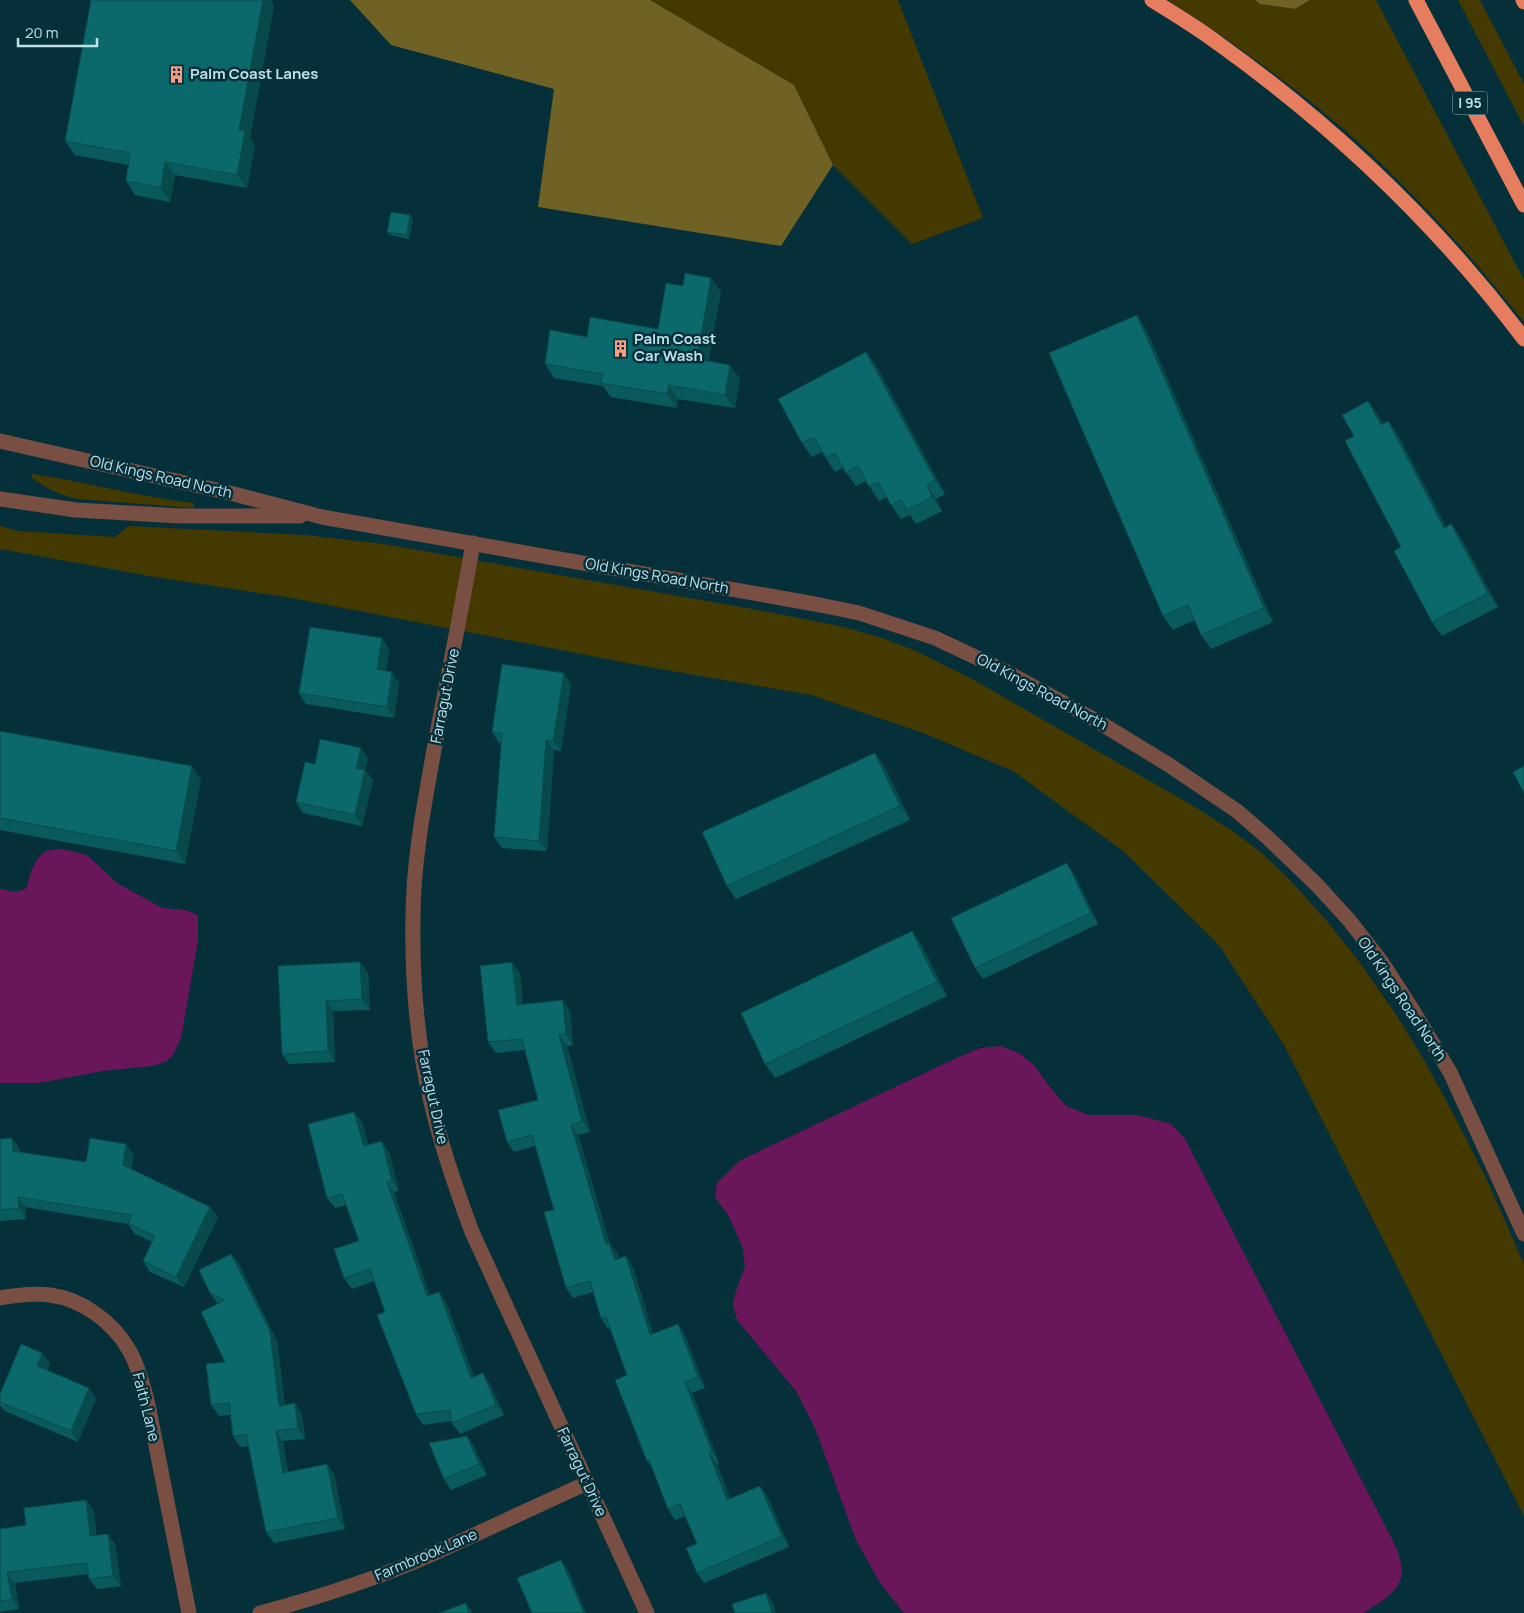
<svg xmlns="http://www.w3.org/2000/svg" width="1524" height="1613" viewBox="0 0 1524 1613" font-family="Manrope,sans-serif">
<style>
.green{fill:#443900}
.forest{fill:#6f6224}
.water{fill:#69175a}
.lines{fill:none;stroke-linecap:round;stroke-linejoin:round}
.minor{stroke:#7a4f43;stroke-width:15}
.highway{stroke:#e77d5f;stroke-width:15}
.wall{fill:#095a5c}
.shaded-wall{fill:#084a4b}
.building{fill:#0b696b;stroke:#084a4b}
.labels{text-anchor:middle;stroke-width:5;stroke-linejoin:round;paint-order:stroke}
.shield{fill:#063039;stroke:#86abb5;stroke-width:1}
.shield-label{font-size:14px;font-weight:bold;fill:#bde0ea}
.poi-label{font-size:15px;font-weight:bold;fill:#bde0ea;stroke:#063039;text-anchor:start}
.street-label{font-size:15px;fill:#bde0ea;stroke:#063039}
</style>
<rect width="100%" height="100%" fill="#063039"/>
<g class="green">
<polygon points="650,0 898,0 983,218 912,244 833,165 794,85"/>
<path d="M1168,0H1255L1260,4L1295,9L1310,0H1376L1524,280V322C1462,244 1394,169 1316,106C1269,68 1219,33 1168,0Z"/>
<polygon points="1458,0 1480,0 1524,84 1524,126"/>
<path d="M32,474C86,482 139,497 193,503L194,508L77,499C60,495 47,489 32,478Z"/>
<polygon points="0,526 18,531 115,537 129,526 305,535 384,544 758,610 844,627 882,638 916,651 974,680 1195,807 1231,830 1262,853 1290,880 1326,920 1361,964 1397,1016 1423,1058 1454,1115 1486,1178 1524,1264 1524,1516 1284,1045 1219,945 1123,851 1013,771 923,733 811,695 643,666 292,598 155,577 0,549"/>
</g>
<g class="forest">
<polygon points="350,0 650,0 794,85 833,165 781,246 538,207 554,89 391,45"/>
<polygon points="1255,0 1310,0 1295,9 1260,4"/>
</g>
<g class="water">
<path d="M62,849L87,855L117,883L162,908L185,910L198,915V941L181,1038L173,1055L165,1062L151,1066L103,1071L39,1083H0V889L15,892L26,889C30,875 34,855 50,850C54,849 59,849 62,849Z"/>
<path d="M1000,1046L1019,1053L1034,1065L1049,1086L1066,1106L1089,1115H1138L1171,1124L1185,1139L1393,1541C1396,1547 1399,1554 1400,1560C1409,1588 1382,1601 1363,1613H904L880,1583L856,1540L815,1428L796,1391L737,1320L733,1304L736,1291L745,1267L743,1249L729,1216L715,1197L717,1183L739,1161L963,1055L981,1048Z"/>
</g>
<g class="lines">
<g class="minor">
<polyline points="0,441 230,493 322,517 815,604 859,613 935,638 1005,671 1097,721 1169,765 1237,811 1267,837 1317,885 1349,920 1381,961 1412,1009 1450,1072 1524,1234"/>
<polyline points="0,499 76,510 180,516 300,516"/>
<path d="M473,543C461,612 447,681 434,750C424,806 413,862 413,919C412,980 417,1043 431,1102C441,1146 456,1189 472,1232L647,1613"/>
<path d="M0,1298C16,1295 33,1293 50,1295C82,1299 113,1322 129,1350C138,1365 142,1383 147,1400L189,1613"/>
<path d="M260,1613C320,1597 379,1578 435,1553C486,1530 536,1506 587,1483"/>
</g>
<g class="highway">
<path d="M1152,0C1175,14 1198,28 1219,44C1335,127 1438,225 1524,339"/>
<polyline points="1416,0 1524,205"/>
<polyline points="1523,0 1524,2"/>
</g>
</g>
<g class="wall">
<polygon points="274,5 250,138 255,145 247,188 175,175 170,202 135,195 126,181 128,165 75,155 65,141"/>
<polygon points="413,219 409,239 390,235 387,232"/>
<polygon points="683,286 721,292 708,361 740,379 735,408 678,399 677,408 611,397 603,386 554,378 545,364 587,337 658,329"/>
<polygon points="1146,329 1273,622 1211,649 1201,635 1195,620 1173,630 1163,616"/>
<polygon points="866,352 876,365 945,494 936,499 942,511 916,524 910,515 901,519 891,505 887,497 879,501 866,481 856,486 843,468 835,472 822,452 812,457 802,443"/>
<polygon points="1378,415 1383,424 1388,421 1398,435 1446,527 1451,524 1461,538 1498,607 1442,636 1432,622 1354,436"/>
<polygon points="382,638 389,649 386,671 399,683 394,718 306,704 299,693"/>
<polygon points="571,684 561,751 554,750 547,851 502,848 494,837 502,743 499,743 492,732"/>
<polygon points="0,731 201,780 185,864 0,830"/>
<polygon points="361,748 368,759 365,770 373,780 362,826 303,813 296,802 315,764"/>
<polygon points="885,767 910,820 736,899 727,886"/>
<polygon points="1067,863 1074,874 1098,924 983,979 975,968"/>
<polygon points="922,945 947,996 775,1078 765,1064"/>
<polygon points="360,962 368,973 370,1010 333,1011 335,1062 289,1064 282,1054 278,966"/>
<polygon points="520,973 523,1004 570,1011 573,1045 567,1046 590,1132 578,1135 610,1244 617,1253 618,1258 633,1267 653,1334 678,1324 685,1335 705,1388 692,1393 719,1463 717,1464 730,1499 768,1497 789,1547 704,1583 697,1573 697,1544 685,1516 675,1520 668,1509 652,1467 647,1461 627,1375 610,1328 608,1329 601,1318 593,1292 573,1298 566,1288 554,1210 535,1146 514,1152 507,1142 538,1100 525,1050 496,1053 488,1042"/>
<polygon points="362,1122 368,1145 389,1152 399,1191 394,1192 430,1295 439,1292 446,1302 474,1377 490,1384 504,1415 460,1434 452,1423 452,1421 423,1425 416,1414 385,1312 374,1281 352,1289 344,1278 359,1241 346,1205 335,1208 327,1198"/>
<polygon points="12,1138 19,1148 20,1152 86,1162 134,1155 131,1169 218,1217 184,1287 150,1272 143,1261 152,1242 135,1234 128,1224 25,1207 26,1219 0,1221 0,1139"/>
<polygon points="231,1254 239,1264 277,1341 285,1405 302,1414 305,1439 283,1441 288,1472 334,1474 345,1529 274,1543 266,1532 248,1446 240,1447 233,1436 230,1415 219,1416 211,1405 225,1362 218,1304 210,1293"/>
<polygon points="42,1353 50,1363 47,1371 89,1388 96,1399 78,1442 5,1411 0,1405 0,1394"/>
<polygon points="474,1446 487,1475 451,1490 444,1479"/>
<polygon points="86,1500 94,1511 96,1535 108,1534 115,1544 121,1586 97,1589 89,1579 89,1574 15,1583 19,1609 0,1612 0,1529 26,1525"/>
</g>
<g class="shaded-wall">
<polygon points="263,0 271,0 274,5 250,138 255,145 247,188 237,175 239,130"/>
<polygon points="165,162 175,175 170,202 161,188"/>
<polygon points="410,215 413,219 409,239 407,235"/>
<polygon points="711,278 721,292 706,373 697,359"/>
<polygon points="1137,315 1146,329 1273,622 1264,608"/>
<polygon points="866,352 876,365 945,494 935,480"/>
<polygon points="730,365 740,379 735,408 725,395"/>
<polygon points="669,385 678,399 677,408 667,394"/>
<polygon points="1368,401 1378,415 1391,439 1381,425"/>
<polygon points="1388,421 1398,435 1454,542 1444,528"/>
<polygon points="927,485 936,499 942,511 932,497"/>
<polygon points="1451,524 1461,538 1498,607 1488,593"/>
<polygon points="382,638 389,649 384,680 377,669"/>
<polygon points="392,672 399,683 394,718 387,707"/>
<polygon points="564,673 571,684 561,751 553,741"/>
<polygon points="546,740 554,750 547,851 539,841"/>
<polygon points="361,748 368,759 365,770 373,780 362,826 355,815 356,768"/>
<polygon points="875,753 885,767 910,820 900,806"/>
<polygon points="192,766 201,780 185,864 176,851"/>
<polygon points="1067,863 1074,874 1098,924 1091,913"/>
<polygon points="912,931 922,945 947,996 937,982"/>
<polygon points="360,962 368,973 370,1010 362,999"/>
<polygon points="512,962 520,973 524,1016 517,1005"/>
<polygon points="563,1000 570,1011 573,1045 566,1034"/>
<polygon points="326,1001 333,1011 335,1062 328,1051"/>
<polygon points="559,1035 567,1046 590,1132 582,1121"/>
<polygon points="354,1112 362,1122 371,1156 364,1146"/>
<polygon points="571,1125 578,1135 610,1244 617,1253 622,1270 615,1260 606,1244"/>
<polygon points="12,1138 19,1148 21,1161 13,1151"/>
<polygon points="382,1141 389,1152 399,1191 392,1181"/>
<polygon points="126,1144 134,1155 130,1175 123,1165"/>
<polygon points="387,1182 394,1192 434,1307 427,1296"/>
<polygon points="18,1197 25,1207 26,1219 19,1208"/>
<polygon points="210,1207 218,1217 184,1287 176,1277"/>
<polygon points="231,1254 239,1264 277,1341 286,1416 279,1406"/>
<polygon points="626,1256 633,1267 657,1346 650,1335"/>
<polygon points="439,1292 446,1302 479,1389 471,1378"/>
<polygon points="678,1324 685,1335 705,1388 698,1377"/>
<polygon points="42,1353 50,1363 44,1377 37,1366"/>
<polygon points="483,1373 490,1384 504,1415 496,1405"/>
<polygon points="685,1382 692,1393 719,1463 712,1452"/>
<polygon points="89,1388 96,1399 78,1442 71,1431"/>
<polygon points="295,1403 302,1414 305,1439 298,1428"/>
<polygon points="276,1431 283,1441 290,1483 283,1473"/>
<polygon points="467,1436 474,1446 487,1475 479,1464"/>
<polygon points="709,1453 717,1464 735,1510 727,1500"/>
<polygon points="327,1464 334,1474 345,1529 338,1518"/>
<polygon points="760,1486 768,1497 789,1547 782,1536"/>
<polygon points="86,1500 94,1511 98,1546 90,1536"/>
<polygon points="108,1534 115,1544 121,1586 113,1576"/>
<polygon points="561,1560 568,1570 586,1613 584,1613"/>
<polygon points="7,1572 15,1583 19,1609 12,1599"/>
<polygon points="766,1593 773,1603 776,1613 772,1613"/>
<polygon points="466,1603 473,1613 469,1613"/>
</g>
<g class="building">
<polygon points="91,0 263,0 239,130 245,131 237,175 165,162 161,188 126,181 130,153 65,141"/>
<polygon points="391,212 410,215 407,235 387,232"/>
<polygon points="685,273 711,278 697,359 730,365 725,395 669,385 667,394 601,383 603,374 545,364 550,330 587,337 590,317 658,329 666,283 683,286"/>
<polygon points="1137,315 1264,608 1201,635 1188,605 1163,616 1049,353"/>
<polygon points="866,352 935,480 927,485 932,497 907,510 901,500 891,505 878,482 869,487 858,466 846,473 835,453 826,458 814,437 802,443 778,399"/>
<polygon points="1368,401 1381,425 1388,421 1444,528 1451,524 1488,593 1432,622 1394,551 1401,547 1345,441 1354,436 1342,415"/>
<polygon points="310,627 382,638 377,669 392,672 387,707 299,693"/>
<polygon points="502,664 564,673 553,741 546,740 539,841 494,837 502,734 492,732"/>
<polygon points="0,731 192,766 176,851 0,818"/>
<polygon points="320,739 361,748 356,768 365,770 355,815 296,802 305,762 315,764"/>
<polygon points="875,753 900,806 727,886 702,832"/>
<polygon points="1524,766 1524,793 1513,772"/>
<polygon points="1067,863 1091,913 975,968 951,918"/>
<polygon points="912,931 937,982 765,1064 741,1013"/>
<polygon points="360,962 362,999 326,1001 328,1051 282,1054 278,966"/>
<polygon points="512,962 517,1005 563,1000 566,1034 559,1035 582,1121 571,1125 606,1244 609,1243 615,1260 626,1256 650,1335 678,1324 698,1377 685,1382 712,1452 709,1453 727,1500 760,1486 782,1536 697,1573 686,1548 697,1544 680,1504 668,1509 649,1460 647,1461 615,1380 627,1375 606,1317 601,1318 590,1281 566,1288 544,1212 554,1210 532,1135 507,1142 498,1110 538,1100 522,1039 488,1042 480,966"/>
<polygon points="354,1112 364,1146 382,1141 392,1181 387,1182 427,1296 439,1292 471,1378 483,1373 496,1405 452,1423 450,1410 416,1414 377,1315 385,1312 370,1269 344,1278 334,1249 359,1241 342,1194 327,1198 308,1124"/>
<polygon points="12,1138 13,1151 86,1162 90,1138 126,1144 123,1165 210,1207 176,1277 143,1261 155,1236 128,1223 132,1215 18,1197 19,1208 0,1210 0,1139"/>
<polygon points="231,1254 270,1331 279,1406 295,1403 298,1428 276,1431 283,1473 327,1464 338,1518 266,1532 246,1434 233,1436 229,1403 211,1405 206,1364 225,1362 201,1312 225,1300 210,1293 199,1270"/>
<polygon points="21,1344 42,1353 37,1366 89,1388 71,1431 0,1402 0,1394"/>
<polygon points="467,1436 479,1464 444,1479 429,1443"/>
<polygon points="86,1500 90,1536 108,1534 113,1576 89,1579 87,1563 7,1572 12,1599 0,1601 0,1529 26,1525 24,1508"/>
<polygon points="561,1560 584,1613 532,1613 517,1578"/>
<polygon points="766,1593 772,1613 735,1613 732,1604"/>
<polygon points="466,1603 469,1613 439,1613"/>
</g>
<defs>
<symbol id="building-bare" viewBox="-9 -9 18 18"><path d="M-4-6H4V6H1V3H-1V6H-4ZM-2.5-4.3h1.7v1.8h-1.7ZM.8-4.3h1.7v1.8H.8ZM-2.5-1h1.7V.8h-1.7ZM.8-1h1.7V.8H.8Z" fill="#f39f86" stroke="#063039" stroke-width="2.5" paint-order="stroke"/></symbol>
</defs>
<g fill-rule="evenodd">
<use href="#building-bare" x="164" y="62" width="25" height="25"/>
<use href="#building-bare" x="608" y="336" width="25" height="25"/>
</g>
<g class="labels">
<rect class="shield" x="1452.5" y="91.5" width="35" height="23" rx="4"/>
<g class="shield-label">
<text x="1470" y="108">I 95</text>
</g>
<g class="poi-label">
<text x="190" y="79">Palm Coast Lanes</text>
<text x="634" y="344">Palm Coast<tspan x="634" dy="17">Car Wash</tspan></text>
</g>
<g class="street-label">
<text transform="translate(161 477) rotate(13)" y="5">Old Kings Road North</text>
<text transform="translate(657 576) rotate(10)" y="5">Old Kings Road North</text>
<text transform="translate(1042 692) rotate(28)" y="5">Old Kings Road North</text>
<text transform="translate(445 696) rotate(-79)" y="5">Farragut Drive</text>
<text transform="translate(1402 999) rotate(56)" y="5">Old Kings Road North</text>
<text transform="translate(433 1097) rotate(78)" y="5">Farragut Drive</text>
<text transform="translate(146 1407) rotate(76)" y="5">Faith Lane</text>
<text transform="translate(582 1472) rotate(65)" y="5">Farragut Drive</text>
<text transform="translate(426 1555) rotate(-23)" y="5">Farmbrook Lane</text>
</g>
</g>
<path d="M18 38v8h79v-8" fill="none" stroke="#bde0ea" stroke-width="2.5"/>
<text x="25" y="38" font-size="15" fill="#bde0ea" stroke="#063039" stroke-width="4" paint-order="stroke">20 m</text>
</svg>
